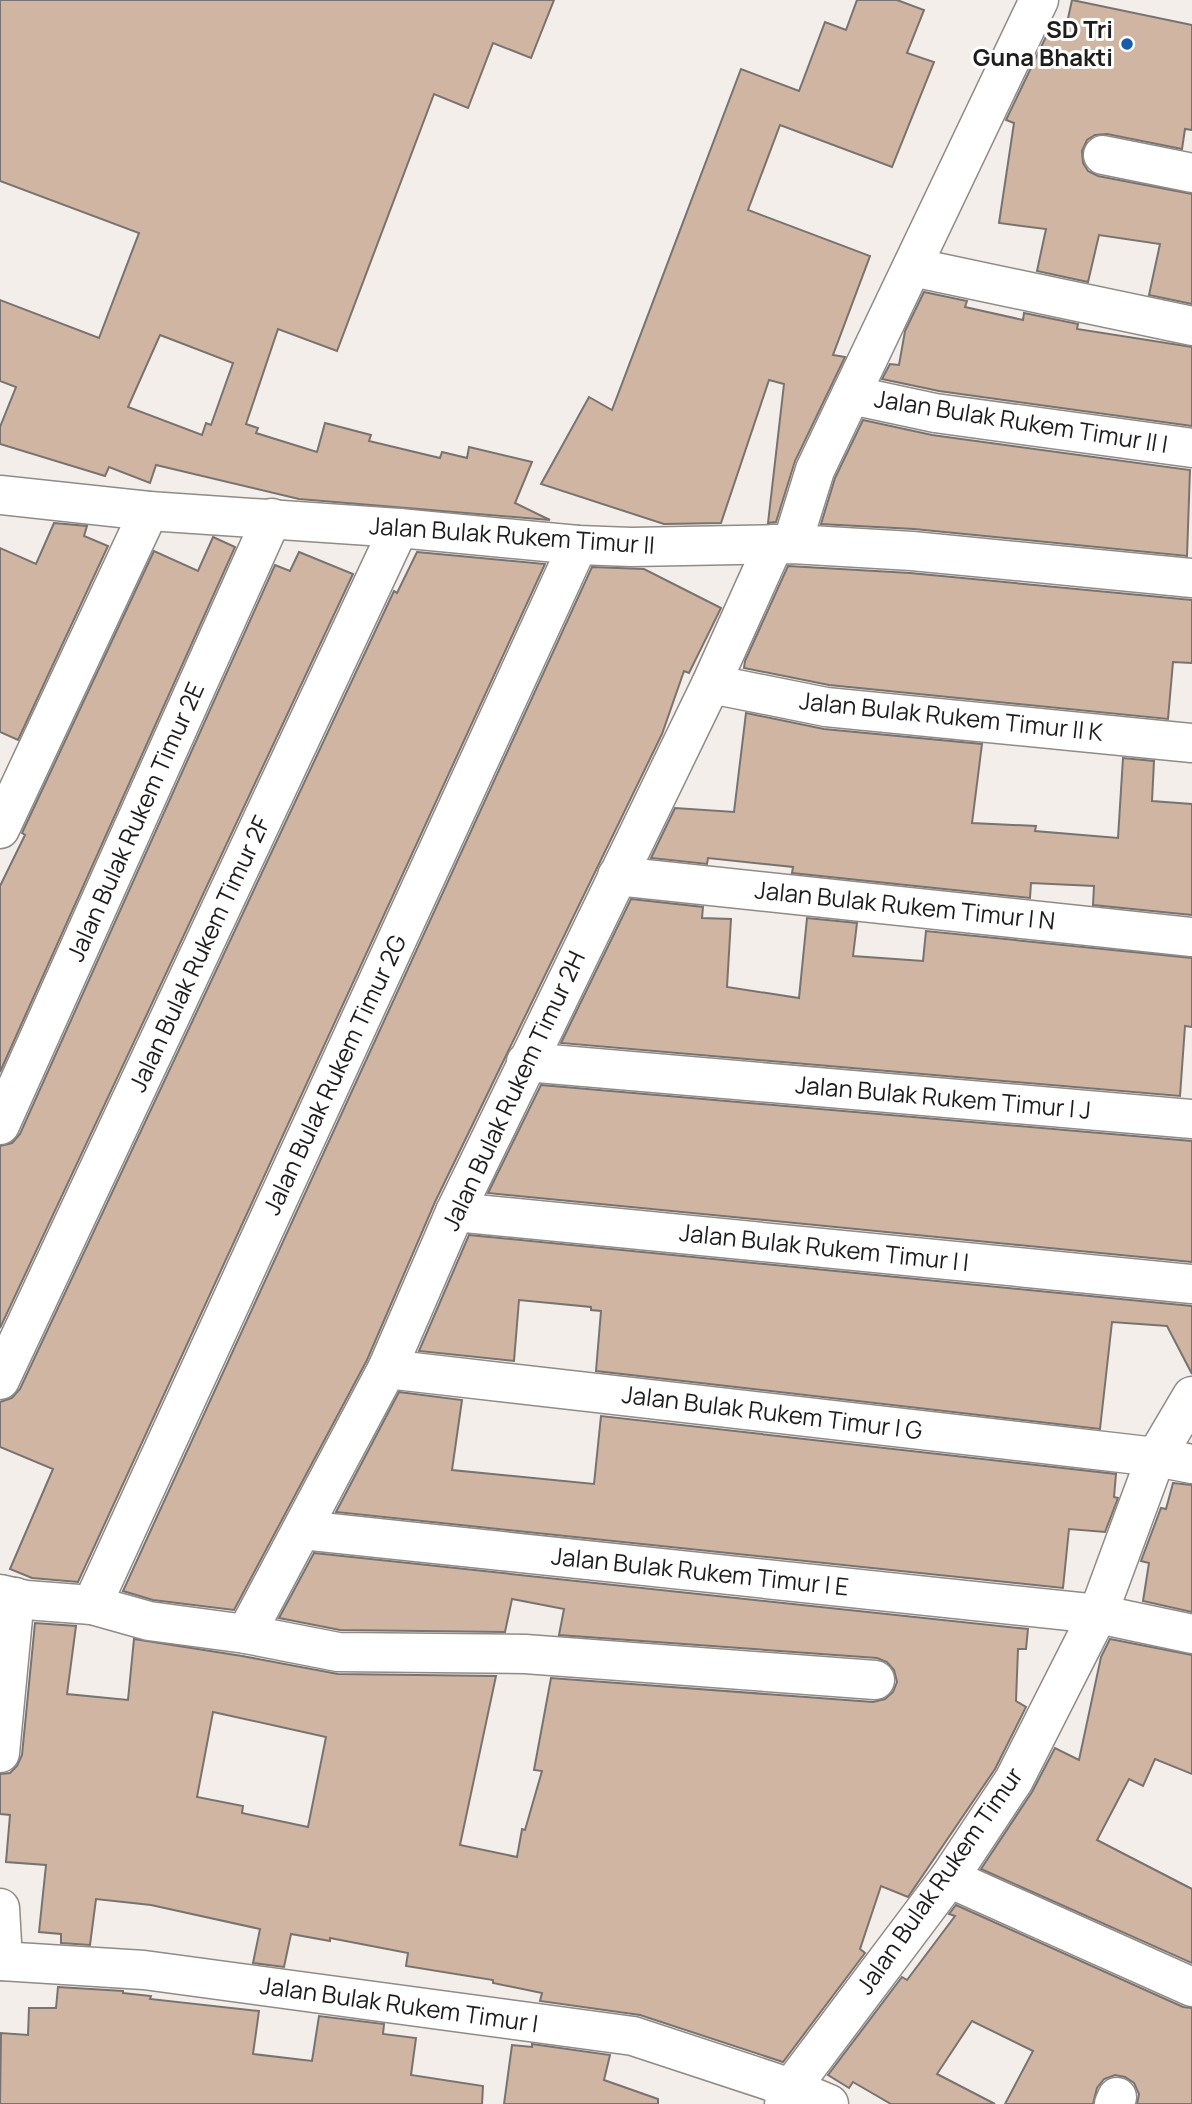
<svg xmlns="http://www.w3.org/2000/svg" width="1192" height="2104" viewBox="0 0 1192 2104" font-family="Manrope,sans-serif">
<style>
.building{fill:#d0b5a2;stroke:#787370;stroke-width:2;fill-rule:evenodd}
.lines{fill:none;stroke-linecap:round;stroke-linejoin:round}
.minor-casing{stroke:#908b88;stroke-width:41}
.minor{stroke:#fff;stroke-width:38}
.poi-dot{fill:#165cab;stroke:#fff;stroke-width:2.5}
.labels{text-anchor:middle;stroke-width:6;stroke-linejoin:round;paint-order:stroke}
.poi-label{font-size:24px;font-weight:bold;fill:#1f1d1c;stroke:#fff;text-anchor:end}
.street-label{font-size:24px;fill:#1f1d1c;stroke:#fff}
</style>
<rect width="100%" height="100%" fill="#f3eeea"/>
<g class="building">
<path d="M0,0H554L531,58L493,43L468,108L434,94L337,351L278,329L246,424L258,428L256,433L317,452L325,423L371,435L369,441L440,458L442,452L467,458L469,447L532,462L515,503L550,520L299,499L156,465L150,483L109,467L105,476L0,444V427L16,387L0,381V300L99,338L139,233L0,181ZM160,335L233,363L211,425L206,423L202,435L128,407Z"/>
<polygon points="857,0 897,0 924,10 907,53 934,62 892,167 780,125 748,210 870,256 833,355 845,357 795,461 776,522 768,523 784,384 769,380 721,523 664,524 541,484 589,397 612,410 741,69 799,91 825,22 846,30"/>
<polygon points="1072,0 1192,25 1192,130 1185,129 1182,149 1107,134 1095,135 1087,140 1082,151 1083,163 1088,171 1098,176 1192,194 1192,304 1149,295 1160,244 1099,235 1088,282 1037,271 1046,229 999,223 1014,123 1006,120 1054,20 1067,23"/>
<polygon points="924,292 967,301 965,307 1023,320 1024,313 1078,324 1077,329 1192,347 1192,426 939,391 882,379 890,364 899,365 905,331"/>
<polygon points="863,420 932,435 1190,470 1187,556 914,529 821,524 835,478"/>
<polygon points="54,523 87,526 84,536 108,546 18,740 0,732 0,548 36,564"/>
<polygon points="213,537 235,547 0,1072 0,886 25,835 22,833 154,551 198,571"/>
<polygon points="299,552 353,574 0,1328 0,1146 12,1143 20,1134 275,565 290,571"/>
<polygon points="417,552 545,564 78,1582 32,1578 10,1569 53,1469 0,1447 0,1402 12,1398 20,1389 394,591 397,593"/>
<polygon points="788,566 910,573 1192,600 1192,663 1173,662 1168,719 829,685 744,668 745,661"/>
<polygon points="592,567 644,569 721,608 689,673 684,671 662,734 435,1202 367,1360 234,1610 153,1600 123,1591"/>
<polygon points="746,713 824,729 982,744 972,823 1036,826 1035,831 1118,838 1123,758 1154,761 1152,801 1192,804 1192,915 1093,905 1094,886 1031,883 1030,898 792,873 793,867 708,858 707,864 651,858 675,808 734,812"/>
<polygon points="631,899 703,907 702,918 731,919 727,987 799,998 807,918 857,923 853,956 923,961 926,931 1192,958 1192,1027 1185,1026 1180,1096 561,1043"/>
<polygon points="541,1085 1192,1141 1192,1262 488,1193"/>
<polygon points="469,1235 1192,1306 1192,1374 1167,1326 1112,1322 1100,1429 596,1371 601,1311 591,1310 591,1307 519,1300 514,1361 419,1351"/>
<polygon points="399,1392 462,1400 452,1470 594,1484 601,1416 1116,1474 1114,1497 1118,1498 1105,1532 1069,1529 1063,1588 336,1512"/>
<polygon points="1173,1483 1192,1485 1192,1612 1143,1601 1149,1563 1141,1561 1161,1508 1166,1509"/>
<path d="M314,1553L1028,1629L1026,1649H1018L1016,1701L1026,1707L995,1769L908,1897L881,1886L860,1949L865,1953L783,2062L640,2015L540,2001L542,1993L493,1983V1980L406,1966L408,1953L330,1938V1941L291,1934L284,1967L253,1963L260,1929L151,1905L96,1899L90,1945L61,1943V1934L39,1932L46,1865L6,1862L10,1815L0,1814V1774L10,1773L17,1766L22,1755L35,1623L76,1626L67,1694L128,1700L134,1639L242,1656L338,1674L496,1676L460,1845L517,1857L522,1829L525,1830L542,1771L534,1770L551,1678L873,1702L885,1699L893,1692L897,1682L894,1670L887,1662L877,1658L559,1635L564,1609L512,1599L505,1632L340,1630L279,1618ZM213,1712L326,1737L308,1827L242,1813L243,1806L197,1797Z"/>
<polygon points="1110,1639 1192,1655 1192,1774 1155,1759 1143,1786 1129,1779 1097,1840 1192,1889 1192,1963 981,1869 1032,1792 1055,1748 1079,1760 1101,1657"/>
<polygon points="956,1905 1183,2007 1192,2008 1192,2104 1137,2104 1139,2094 1134,2083 1125,2077 1115,2075 1104,2079 1097,2088 1093,2104 1005,2104 1033,2051 972,2021 937,2074 995,2104 891,2104 853,2082 849,2088 828,2075 902,1977 907,1980 955,1916 949,1914"/>
<polygon points="58,1987 123,1991 123,1993 151,1996 150,1999 259,2011 253,2054 312,2061 319,2016 384,2024 383,2034 416,2038 411,2075 483,2086 482,2104 0,2104 1,2033 28,2035 29,2008 56,2008"/>
<polygon points="532,2044 610,2055 604,2080 658,2099 658,2104 504,2104 512,2045 532,2047"/>
</g>
<g class="lines">
<defs>
<g id="minor">
<polyline points="1103,155 1192,173"/>
<polyline points="912,267 1192,326"/>
<polyline points="851,395 935,413 1192,448"/>
<polyline points="0,495 149,511 399,528 578,545 631,547 792,544 912,551 1192,578"/>
<polyline points="792,544 815,470 1039,0"/>
<polyline points="711,684 826,707 1192,743"/>
<polyline points="0,829 149,511"/>
<polyline points="617,876 1192,937"/>
<polyline points="526,1062 1192,1119"/>
<polyline points="0,1125 272,518"/>
<polyline points="455,1212 1192,1284"/>
<polyline points="387,1369 1156,1457 1192,1464"/>
<polyline points="0,1380 399,528"/>
<polyline points="302,1530 1098,1614 1192,1634"/>
<polyline points="0,1594 26,1600 92,1605 149,1621 246,1634 338,1652 525,1654 875,1680"/>
<polyline points="92,1605 578,545"/>
<polyline points="246,1634 387,1369 455,1212 711,684 774,544"/>
<polyline points="0,1753 15,1597"/>
<polyline points="949,1878 1192,1987"/>
<polyline points="0,1908 3,1961"/>
<polyline points="0,1961 144,1970 633,2036 791,2088 829,2104"/>
<polyline points="784,2104 791,2088 949,1878 1014,1780 1098,1614 1156,1457 1192,1396"/>
<polyline points="1114,2104 1117,2097"/>
</g>
</defs>
<use href="#minor" class="minor-casing"/>
<use href="#minor" class="minor"/>
</g>
<circle class="poi-dot" cx="1127" cy="44" r="7"/>
<g class="labels">
<g class="poi-label">
<text x="1113" y="38">SD Tri<tspan x="1113" dy="28">Guna Bhakti</tspan></text>
</g>
<g class="street-label">
<text transform="translate(1021 422) rotate(9)" y="8">Jalan Bulak Rukem Timur II I</text>
<text transform="translate(512 536) rotate(4)" y="8">Jalan Bulak Rukem Timur II</text>
<text transform="translate(951 717) rotate(6)" y="8">Jalan Bulak Rukem Timur II K</text>
<text transform="translate(136 822) rotate(-66)" y="8">Jalan Bulak Rukem Timur 2E</text>
<text transform="translate(905 906) rotate(6)" y="8">Jalan Bulak Rukem Timur I N</text>
<text transform="translate(200 954) rotate(-65)" y="8">Jalan Bulak Rukem Timur 2F</text>
<text transform="translate(335 1075) rotate(-65)" y="8">Jalan Bulak Rukem Timur 2G</text>
<text transform="translate(514 1091) rotate(-65)" y="8">Jalan Bulak Rukem Timur 2H</text>
<text transform="translate(943 1098) rotate(5)" y="8">Jalan Bulak Rukem Timur I J</text>
<text transform="translate(824 1248) rotate(6)" y="8">Jalan Bulak Rukem Timur I I</text>
<text transform="translate(772 1413) rotate(7)" y="8">Jalan Bulak Rukem Timur I G</text>
<text transform="translate(700 1572) rotate(6)" y="8">Jalan Bulak Rukem Timur I E</text>
<text transform="translate(940 1881) rotate(-55)" y="8">Jalan Bulak Rukem Timur</text>
<text transform="translate(399 2005) rotate(8)" y="8">Jalan Bulak Rukem Timur I</text>
</g>
</g>
</svg>
